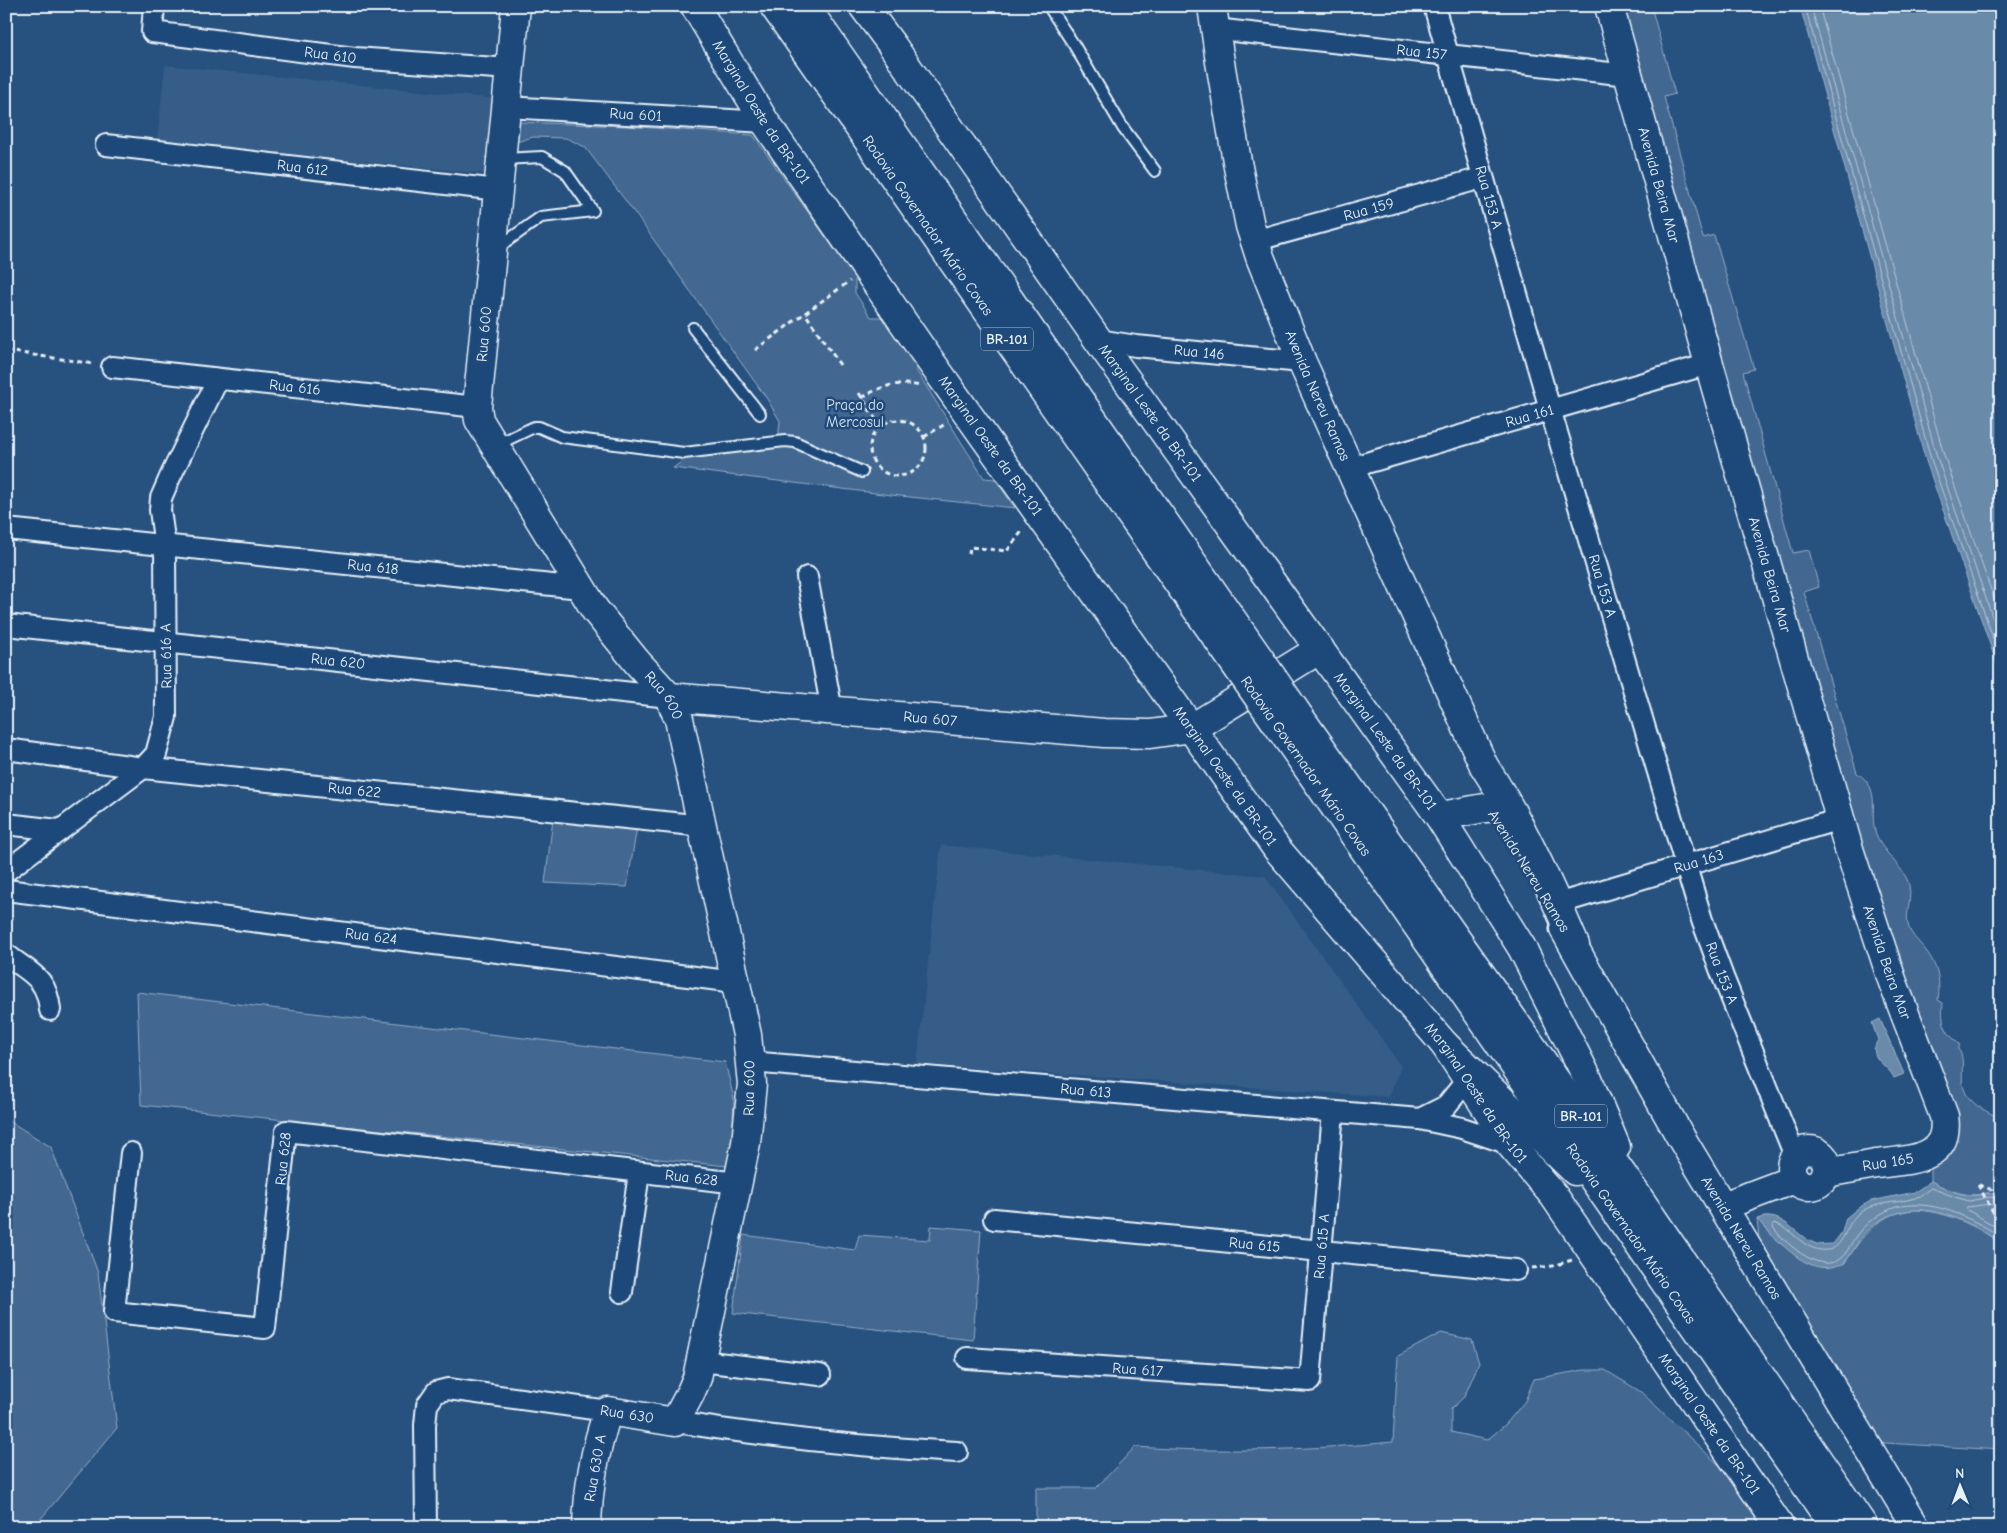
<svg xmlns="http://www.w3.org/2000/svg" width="2007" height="1533" viewBox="0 0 2007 1533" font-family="'Comic Neue',sans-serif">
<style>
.built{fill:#355d88}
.green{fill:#436891;stroke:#96acc4}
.water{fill:#6b8aaa;stroke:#9db3c9}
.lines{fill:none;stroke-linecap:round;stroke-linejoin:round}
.shore{stroke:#b6c8d9;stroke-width:1}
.lane-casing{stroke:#e8f1f8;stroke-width:14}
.street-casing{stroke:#e8f1f8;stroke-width:24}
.secondary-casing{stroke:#e8f1f8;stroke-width:31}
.highway-casing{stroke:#e8f1f8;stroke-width:31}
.path{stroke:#e8f1f8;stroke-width:3;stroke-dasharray:5 4;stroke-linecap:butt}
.lane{stroke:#1f4a7a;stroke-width:10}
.street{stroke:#1f4a7a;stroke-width:20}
.secondary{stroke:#1f4a7a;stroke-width:28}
.highway{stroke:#1f4a7a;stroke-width:28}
.highway-bridge-casing{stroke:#e8f1f8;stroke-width:31;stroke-linecap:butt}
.highway-bridge{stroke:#1f4a7a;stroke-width:28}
.labels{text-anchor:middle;stroke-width:5;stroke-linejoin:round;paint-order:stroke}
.shield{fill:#1f4a7a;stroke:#acbfd2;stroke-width:1}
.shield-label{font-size:14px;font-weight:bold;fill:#e8f1f8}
.street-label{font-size:15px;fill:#e8f1f8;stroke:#1f4a7a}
.park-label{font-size:15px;fill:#d8e3ee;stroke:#1f4a7a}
</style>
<rect width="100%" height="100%" fill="#27517f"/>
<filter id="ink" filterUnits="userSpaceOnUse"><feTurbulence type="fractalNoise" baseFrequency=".02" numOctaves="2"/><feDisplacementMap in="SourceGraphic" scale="10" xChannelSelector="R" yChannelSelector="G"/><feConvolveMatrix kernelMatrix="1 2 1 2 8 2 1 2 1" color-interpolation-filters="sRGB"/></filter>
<g filter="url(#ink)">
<g class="built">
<polygon points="165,65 498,99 490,174 157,141"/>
<polygon points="941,845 1265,876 1401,1066 1389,1097 917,1064"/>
</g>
<g class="green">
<path d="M1619,6H1651L1675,94L1664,97L1703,238L1714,235L1754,369L1743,372L1793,553L1809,550L1819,587L1804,592L1857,773C1883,790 1868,810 1876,835C1881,849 1899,864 1907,879C1915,897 1903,914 1909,928C1912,936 1918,941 1923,947C1937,963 1941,980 1938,1000L1943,1003C1941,1024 1945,1031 1960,1045L1958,1049C1969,1062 1954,1083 1971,1100C1979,1109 1991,1113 2001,1119V1185C1979,1203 1953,1193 1931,1181V1166L1942,1156L1907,988L1861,850Z"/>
<polygon points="514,122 625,126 753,135 855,278 855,293 871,317 888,317 916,361 916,370 984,478 995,479 1015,508 891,495 673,468 691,455 724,454 756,449 778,441 780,421 767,399 631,208 585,147 566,138 533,137 513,143"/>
<polygon points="553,819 637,827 627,887 545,883"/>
<polygon points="137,992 725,1062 734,1099 732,1140 727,1166 141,1105"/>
<polygon points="6,1119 51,1147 98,1273 117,1428 34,1527 6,1527"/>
<path d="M1912,1210C1936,1210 1958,1218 1980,1230C1987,1234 1993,1239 2001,1242V1450L1885,1443L1879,1440L1759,1240L1757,1219L1776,1240L1801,1259L1844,1264C1864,1235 1874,1216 1912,1210Z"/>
<polygon points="931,1226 981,1230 973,1340 733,1313 743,1235 855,1250 859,1235 930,1240"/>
<path d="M1441,1333L1472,1340L1479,1363L1464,1397L1451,1409V1432L1487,1440L1506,1424L1525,1401L1534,1379L1584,1370H1605L1641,1392L1720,1466L1764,1527H1036V1488H1096L1135,1447C1221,1453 1307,1450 1393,1442L1398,1356Z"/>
</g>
<g class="water">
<polygon points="1800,6 2001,6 2001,676 1926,461"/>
<path d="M1880,1019L1904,1074L1894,1078C1888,1064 1866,1059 1878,1040L1872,1023Z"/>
<path d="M1931,1181C1942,1187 1956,1194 1969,1195C1983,1197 1985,1190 2001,1196V1242C1993,1239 1987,1234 1981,1230C1960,1219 1936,1208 1912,1210C1891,1212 1872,1222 1860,1239C1855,1247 1851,1255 1845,1262C1842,1265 1839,1265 1835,1266C1806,1276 1775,1237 1757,1219C1783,1209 1795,1237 1817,1244C1821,1245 1828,1244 1833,1244L1842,1232L1846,1218L1858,1208L1871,1201L1915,1192Z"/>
</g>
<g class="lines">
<g class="shore">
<polyline points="1805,6 1931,459 2001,661"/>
<polyline points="1811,6 1937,457 2001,642"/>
<polyline points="1819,6 1944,455 2001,619"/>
<path d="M2001,1200L1990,1197L1969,1201L1955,1197L1931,1188C1926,1191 1921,1196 1915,1198C1896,1204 1875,1201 1859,1213C1843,1225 1845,1257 1816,1249C1800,1245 1790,1227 1774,1223L1772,1225C1778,1236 1789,1244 1799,1252C1810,1260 1829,1269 1841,1258C1848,1252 1851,1243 1856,1236C1865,1223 1881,1212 1896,1207C1926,1200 1955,1211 1981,1225C1988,1228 1994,1233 2001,1236"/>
<polyline points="2001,1207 1989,1204 1968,1207 1966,1209 2001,1230"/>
</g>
<defs>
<g id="lane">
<polyline points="1049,7 1074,45 1123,128 1155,171"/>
<polyline points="497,248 541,217 593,211 565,171 542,157 503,159"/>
<polyline points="693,328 760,414"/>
<polyline points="496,445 534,427 539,427 562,437 684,453 785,441 795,442 862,472"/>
</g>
<g id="street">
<path id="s1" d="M154,6L152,32L355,58L510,69"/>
<path id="s2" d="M1434,6L1550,409L1702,920L1723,977L1795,1156"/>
<path id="s3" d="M1215,29L1628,75"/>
<path id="s4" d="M506,107L765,122"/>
<path id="s5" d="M106,145L498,190"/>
<path id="s6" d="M1254,241L1482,178"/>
<path id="s7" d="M1098,340L1136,346L1302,362"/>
<path id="s8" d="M112,367L477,407"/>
<path id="s9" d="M1349,468L1709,364"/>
<path id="s10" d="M6,529L581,588"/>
<polyline points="807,577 832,711"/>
<path id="s11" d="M6,625L669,697"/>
<path id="s12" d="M6,749L143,768L703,826"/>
<polyline points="6,824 58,830"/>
<polyline points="6,871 143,768 156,754 166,717 165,546 160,510 161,498 171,475 218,379"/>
<path id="s13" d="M6,890L735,982"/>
<path id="s14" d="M1557,904L1840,819"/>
<path d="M6,954C29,973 47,976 50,1010"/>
<path id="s15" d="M751,1062L1420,1119L1462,1128L1510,1144"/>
<polyline points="1420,1119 1446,1106 1467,1080"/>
<path id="s16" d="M131,1153L114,1312L265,1328L286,1131L738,1183"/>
<path id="s17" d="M994,1219L1516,1270"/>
<polyline points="622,1292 639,1173"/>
<path id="s18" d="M967,1358L1310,1381L1333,1112"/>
<polyline points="701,1361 820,1375"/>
<path d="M675,1422C768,1437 863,1447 957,1452"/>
<polyline points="426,1527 425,1425 427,1405 436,1392 448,1389 608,1411"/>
</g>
<g id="secondary">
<path id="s19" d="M516,6L477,407L479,420L595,610L637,662L669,697L679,719L747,1035L752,1084L746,1143L697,1378L690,1394L675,1422L608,1411C595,1449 588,1486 587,1527"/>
<path id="s20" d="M695,6L765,122L919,345L1277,849L1445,1045L1510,1144L1554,1196L1780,1527"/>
<path id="s21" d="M863,6L892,45L1098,340L1439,816C1452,815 1490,805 1497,808C1506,812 1514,823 1521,829"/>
<path id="s22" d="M1212,6L1220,62L1238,167L1250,226L1260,257L1302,362L1484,766C1521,822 1549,884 1575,945"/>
<path id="s23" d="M1609,6L1709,364L1848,846L1892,980L1944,1116C1951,1161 1908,1160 1876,1164C1859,1167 1843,1170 1826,1173"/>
<path id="s24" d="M669,697L1104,733L1150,734L1192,728L1320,649"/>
<path id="s25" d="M1564,929L1680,1136L1916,1527"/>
<circle cx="1809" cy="1168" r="18"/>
<polyline points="1723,1206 1795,1179"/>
</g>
<g id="highway">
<path id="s26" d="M774,6L1240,671"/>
<polyline points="805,6 1259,658"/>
<polyline points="1294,709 1636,1194 1864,1527"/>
<path id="s27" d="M1275,721L1835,1527"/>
<polyline points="1439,816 1522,948 1587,1077 1616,1147"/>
<polyline points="1445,1045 1575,1171"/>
</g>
</defs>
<use href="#lane" class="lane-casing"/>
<use href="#street" class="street-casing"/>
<use href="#secondary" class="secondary-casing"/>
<use href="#highway" class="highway-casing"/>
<g class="path">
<polyline points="755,350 805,313"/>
<polyline points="6,351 95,364"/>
<polyline points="840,365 805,313 850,281"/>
<polyline points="859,393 880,426"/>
<path d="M862,398C880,386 898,381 920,386"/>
<circle cx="898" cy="448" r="28"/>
<polyline points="924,437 947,423"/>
<polyline points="969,554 970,547 1007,551 1023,530"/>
<polyline points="1978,1185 2001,1226"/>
<polyline points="1979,1185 2001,1193"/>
<polyline points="1532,1268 1553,1266 1572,1260"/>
</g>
<use href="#lane" class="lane"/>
<use href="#street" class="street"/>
<use href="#secondary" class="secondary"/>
<use href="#highway" class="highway"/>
<defs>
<g id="highway-bridge">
<polyline points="1259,658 1294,709"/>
<polyline points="1240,671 1275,721"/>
</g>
</defs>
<use href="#highway-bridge" class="highway-bridge-casing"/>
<use href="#highway-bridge" class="highway-bridge"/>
</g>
</g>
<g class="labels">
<g class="shield">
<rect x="981" y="327.5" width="52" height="23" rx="4"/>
<rect x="1555" y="1104.5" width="52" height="23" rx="4"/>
</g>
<g class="shield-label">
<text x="1007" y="344">BR-101</text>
<text x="1581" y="1121">BR-101</text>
</g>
<g class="street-label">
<text dy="5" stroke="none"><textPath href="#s3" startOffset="208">Rua 157</textPath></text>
<text dy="5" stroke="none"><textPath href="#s1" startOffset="206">Rua 610</textPath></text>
<text dy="5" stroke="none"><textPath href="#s20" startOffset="125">Marginal Oeste da BR-101</textPath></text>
<text dy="5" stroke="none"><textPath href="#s4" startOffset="130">Rua 601</textPath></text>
<text dy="5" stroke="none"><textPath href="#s5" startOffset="198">Rua 612</textPath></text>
<text dy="5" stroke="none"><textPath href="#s23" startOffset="186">Avenida Beira Mar</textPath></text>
<text dy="5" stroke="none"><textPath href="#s2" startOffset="199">Rua 153 A</textPath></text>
<text dy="5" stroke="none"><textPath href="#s6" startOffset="119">Rua 159</textPath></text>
<text dy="5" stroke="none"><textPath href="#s26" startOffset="268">Rodovia Governador Mário Covas</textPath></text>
<text transform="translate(484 334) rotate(-85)" y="5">Rua 600</text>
<text dy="5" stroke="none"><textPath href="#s7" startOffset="102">Rua 146</textPath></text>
<text dy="5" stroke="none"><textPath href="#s8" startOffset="184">Rua 616</textPath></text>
<text dy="5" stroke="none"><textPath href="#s22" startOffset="406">Avenida Nereu Ramos</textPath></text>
<text dy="5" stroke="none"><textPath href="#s21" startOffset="498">Marginal Leste da BR-101</textPath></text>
<text dy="5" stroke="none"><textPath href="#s9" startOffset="188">Rua 161</textPath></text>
<text dy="5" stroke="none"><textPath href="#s20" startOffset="530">Marginal Oeste da BR-101</textPath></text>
<text dy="5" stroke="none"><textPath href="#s10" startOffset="369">Rua 618</textPath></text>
<text dy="5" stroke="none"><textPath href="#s23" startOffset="591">Avenida Beira Mar</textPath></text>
<text dy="5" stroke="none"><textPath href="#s2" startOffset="604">Rua 153 A</textPath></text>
<text transform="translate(166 656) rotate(-91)" y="5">Rua 616 A</text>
<text dy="5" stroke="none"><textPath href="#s11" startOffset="334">Rua 620</textPath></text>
<text dy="5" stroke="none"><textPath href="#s19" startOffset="749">Rua 600</textPath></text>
<text dy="5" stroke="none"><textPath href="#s24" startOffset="262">Rua 607</textPath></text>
<text dy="5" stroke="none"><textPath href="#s21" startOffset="902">Marginal Leste da BR-101</textPath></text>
<text transform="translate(1306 766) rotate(55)" y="5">Rodovia Governador Mário Covas</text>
<text dy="5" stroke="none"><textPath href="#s20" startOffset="935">Marginal Oeste da BR-101</textPath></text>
<text dy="5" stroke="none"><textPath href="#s12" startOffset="351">Rua 622</textPath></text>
<text dy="5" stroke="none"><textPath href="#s14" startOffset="148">Rua 163</textPath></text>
<text transform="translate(1529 871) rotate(58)" y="5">Avenida Nereu Ramos</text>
<text dy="5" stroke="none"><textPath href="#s13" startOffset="368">Rua 624</textPath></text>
<text dy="5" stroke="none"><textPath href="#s23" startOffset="996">Avenida Beira Mar</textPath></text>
<text dy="5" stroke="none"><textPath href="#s2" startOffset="1009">Rua 153 A</textPath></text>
<text transform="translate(749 1088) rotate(-89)" y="5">Rua 600</text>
<text dy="5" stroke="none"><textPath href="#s15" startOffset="336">Rua 613</textPath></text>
<text dy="5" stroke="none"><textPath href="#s20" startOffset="1340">Marginal Oeste da BR-101</textPath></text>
<text dy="5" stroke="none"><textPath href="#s16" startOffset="482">Rua 628</textPath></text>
<text transform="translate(1888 1162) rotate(-9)" y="5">Rua 165</text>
<text dy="5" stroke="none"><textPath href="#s16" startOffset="918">Rua 628</textPath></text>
<text dy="5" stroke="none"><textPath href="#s27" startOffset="624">Rodovia Governador Mário Covas</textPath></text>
<text dy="5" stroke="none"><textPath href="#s25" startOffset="356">Avenida Nereu Ramos</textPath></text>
<text dy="5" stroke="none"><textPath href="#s17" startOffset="262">Rua 615</textPath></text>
<text dy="5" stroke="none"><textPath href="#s18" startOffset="479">Rua 615 A</textPath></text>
<text dy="5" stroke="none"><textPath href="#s18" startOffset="171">Rua 617</textPath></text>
<text transform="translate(627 1414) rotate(9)" y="5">Rua 630</text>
<text dy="5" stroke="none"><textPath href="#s20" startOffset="1745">Marginal Oeste da BR-101</textPath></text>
<text transform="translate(595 1468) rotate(-80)" y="5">Rua 630 A</text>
</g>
<g class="park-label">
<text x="855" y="410">Praça do<tspan x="855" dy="17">Mercosul</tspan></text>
</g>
</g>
<rect width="2007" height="1533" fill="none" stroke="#1f4a7a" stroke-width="25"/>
<rect x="12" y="12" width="1982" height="1508" fill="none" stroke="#e8f1f8" stroke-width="2" filter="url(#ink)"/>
<g transform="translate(1960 1486) rotate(359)" stroke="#1f4a7a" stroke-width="4" paint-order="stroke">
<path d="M0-4L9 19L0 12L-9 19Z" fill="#e8f1f8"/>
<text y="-8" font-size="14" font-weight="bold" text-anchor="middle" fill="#e8f1f8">N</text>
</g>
</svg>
